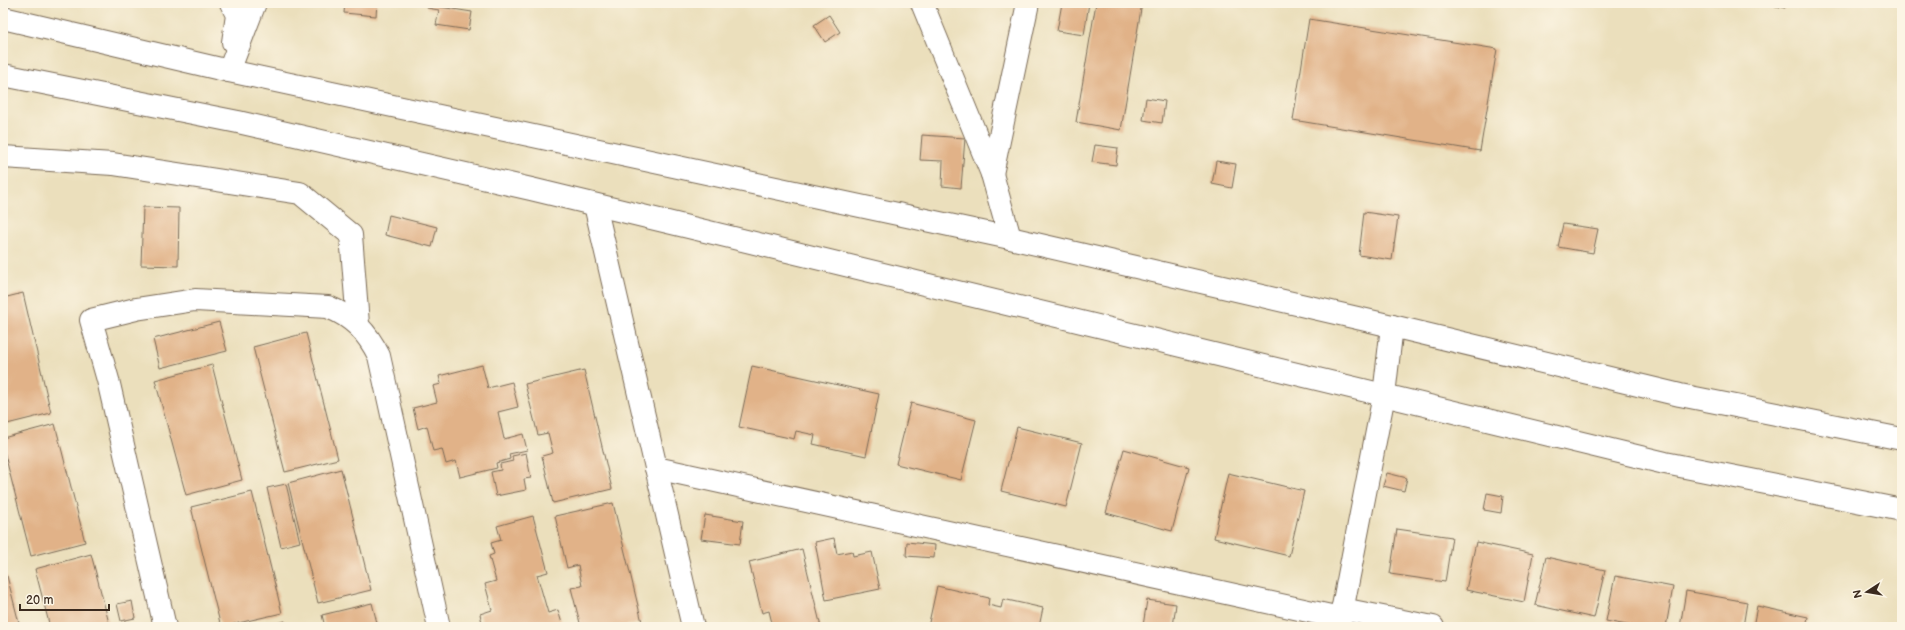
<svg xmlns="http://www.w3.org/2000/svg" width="1905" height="630" viewBox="0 0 1905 630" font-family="'Balsamiq Sans',sans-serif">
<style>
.building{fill:#e1b288}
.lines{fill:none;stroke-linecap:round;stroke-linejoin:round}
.street-casing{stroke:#796955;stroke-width:24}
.highway-casing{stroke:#796955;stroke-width:24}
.street{stroke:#fff;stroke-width:22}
.highway{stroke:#fff;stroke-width:22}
</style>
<rect width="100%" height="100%" fill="#fcf5e5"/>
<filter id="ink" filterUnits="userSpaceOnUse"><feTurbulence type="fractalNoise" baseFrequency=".025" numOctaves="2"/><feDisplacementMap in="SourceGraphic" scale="8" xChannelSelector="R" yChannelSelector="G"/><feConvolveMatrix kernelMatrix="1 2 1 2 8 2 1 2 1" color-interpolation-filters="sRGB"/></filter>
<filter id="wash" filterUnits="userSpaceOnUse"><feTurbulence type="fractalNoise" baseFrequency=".012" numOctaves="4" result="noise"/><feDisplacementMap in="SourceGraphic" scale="16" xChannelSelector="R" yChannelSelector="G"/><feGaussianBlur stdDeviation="0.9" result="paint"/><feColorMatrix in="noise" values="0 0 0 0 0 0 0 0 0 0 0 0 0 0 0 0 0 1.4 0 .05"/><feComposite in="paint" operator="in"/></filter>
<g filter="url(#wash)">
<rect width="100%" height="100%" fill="#ebdfbc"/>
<g id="blocks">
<g class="building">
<polygon points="345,3 377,3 376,16 344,13"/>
<polygon points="427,3 441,3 440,7 472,12 469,30 436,25 439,10 427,8"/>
<polygon points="1062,3 1089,3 1084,35 1057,31"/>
<polygon points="1096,3 1142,3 1121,130 1076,122"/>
<polygon points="1761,3 1786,3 1785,8"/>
<polygon points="829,15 840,32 825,42 814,25"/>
<polygon points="1309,19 1497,49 1480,151 1293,120"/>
<polygon points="1146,98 1165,101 1162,123 1143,120"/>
<polygon points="922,135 965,138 961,188 942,186 943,161 920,160"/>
<polygon points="1095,145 1118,148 1116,165 1092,162"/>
<polygon points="1216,161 1236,164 1232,188 1212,184"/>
<polygon points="143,207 179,208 178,266 141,265"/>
<polygon points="1364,212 1398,217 1392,260 1359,255"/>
<polygon points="389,215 437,227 432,247 385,235"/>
<polygon points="1563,224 1598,229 1593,253 1558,247"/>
<polygon points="23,293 51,413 3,425 3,298"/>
<polygon points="219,322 227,351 160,368 153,339"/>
<polygon points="306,333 338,459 285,472 253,347"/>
<polygon points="212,365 242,480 186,495 155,380"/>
<polygon points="482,365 488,388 512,382 518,407 498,412 504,439 523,434 527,450 509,454 510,459 496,463 497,468 460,477 456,461 446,464 442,449 433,451 427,426 418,429 413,408 437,402 433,386 441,384 439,376"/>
<polygon points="752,366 879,394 866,456 813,444 815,435 796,431 794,439 739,427"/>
<polygon points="584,370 612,489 553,503 542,456 553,453 548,433 538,435 525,384"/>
<polygon points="911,403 976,420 961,480 896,464"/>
<polygon points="55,424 85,542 31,556 3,447 3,438"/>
<polygon points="1017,427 1082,443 1066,507 1001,491"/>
<polygon points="1124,449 1189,467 1172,531 1106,513"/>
<polygon points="526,453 531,478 524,479 526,490 496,496 491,472 501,470 500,464 513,461 512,456"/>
<polygon points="341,469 371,590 318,603 288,483"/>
<polygon points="1228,473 1304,491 1289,556 1214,538"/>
<polygon points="1387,473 1407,478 1404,491 1383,486"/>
<polygon points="286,484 300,542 281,547 267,488"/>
<polygon points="252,492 282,613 221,627 191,507"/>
<polygon points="1487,493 1503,496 1501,513 1484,510"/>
<polygon points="613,503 642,622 619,627 581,627 571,588 582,586 578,565 567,568 555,516"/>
<polygon points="705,515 743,521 740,544 701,539"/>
<polygon points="533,516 548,572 537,575 548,613 558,610 563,627 483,627 480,614 492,610 485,584 496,581 489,556 494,554 491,543 501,540 497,526"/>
<polygon points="1397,529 1452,537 1445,582 1390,574"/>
<polygon points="834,538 837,554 852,551 853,556 872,552 880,589 826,600 815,542"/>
<polygon points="907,542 935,545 934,558 906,556"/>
<polygon points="1476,542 1533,554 1524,602 1466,590"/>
<polygon points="802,549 821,627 773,627 769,611 762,613 749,562"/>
<polygon points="91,554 110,627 50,627 35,569"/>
<polygon points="1546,557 1605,570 1594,618 1535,605"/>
<polygon points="7,576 20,627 3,627 3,577"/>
<polygon points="1615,576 1673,587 1666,627 1637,627 1606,621"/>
<polygon points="937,586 989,598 988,605 1001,608 1003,599 1043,608 1039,627 928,627"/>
<polygon points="1686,591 1747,602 1743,627 1680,627"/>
<polygon points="1147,600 1176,604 1173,627 1143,626"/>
<polygon points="132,601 135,618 121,621 117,604"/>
<polygon points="372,603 378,627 325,627 322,615"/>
<polygon points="1757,606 1808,617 1806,627 1753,627"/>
<polygon points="285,621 287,627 263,627 263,626"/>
</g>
</g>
</g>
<g filter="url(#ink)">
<use href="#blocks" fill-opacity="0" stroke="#796955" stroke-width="1"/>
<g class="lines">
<defs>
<g id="street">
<polyline points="231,3 237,15 233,42"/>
<polyline points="922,3 992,174 1010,238"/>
<polyline points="229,71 255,3"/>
<polyline points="3,157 113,164 300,193 351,235 358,324"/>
<polyline points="992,174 1028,3"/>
<polyline points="595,205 693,627"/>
<polyline points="656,468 1340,618"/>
<polyline points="1342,609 1433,627"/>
<path d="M165,627L108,380L91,320L136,309L195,300L328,307C353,317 367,332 379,356L439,627"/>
<polyline points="1339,627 1384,395 1392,326"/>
</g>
<g id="highway">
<polyline points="3,18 229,71 1010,238 1392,326 1680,395 1902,439"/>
<polyline points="3,75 238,122 531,189 1665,463 1902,510"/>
</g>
</defs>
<use href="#street" class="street-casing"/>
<use href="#highway" class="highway-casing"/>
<use href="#street" class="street"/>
<use href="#highway" class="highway"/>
</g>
</g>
<rect width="1905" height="630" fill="none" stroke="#fcf5e5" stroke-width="16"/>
<g transform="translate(1867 592) rotate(258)" stroke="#fcf5e5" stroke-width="3" paint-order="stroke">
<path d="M0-3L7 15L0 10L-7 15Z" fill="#3b2a1e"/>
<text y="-6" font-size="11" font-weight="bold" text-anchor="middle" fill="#3b2a1e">N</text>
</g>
<path d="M20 604v6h89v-6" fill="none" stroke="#3b2a1e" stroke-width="2"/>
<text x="26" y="604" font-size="12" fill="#3b2a1e" stroke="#fcf5e5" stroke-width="3" paint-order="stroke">20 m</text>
</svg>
